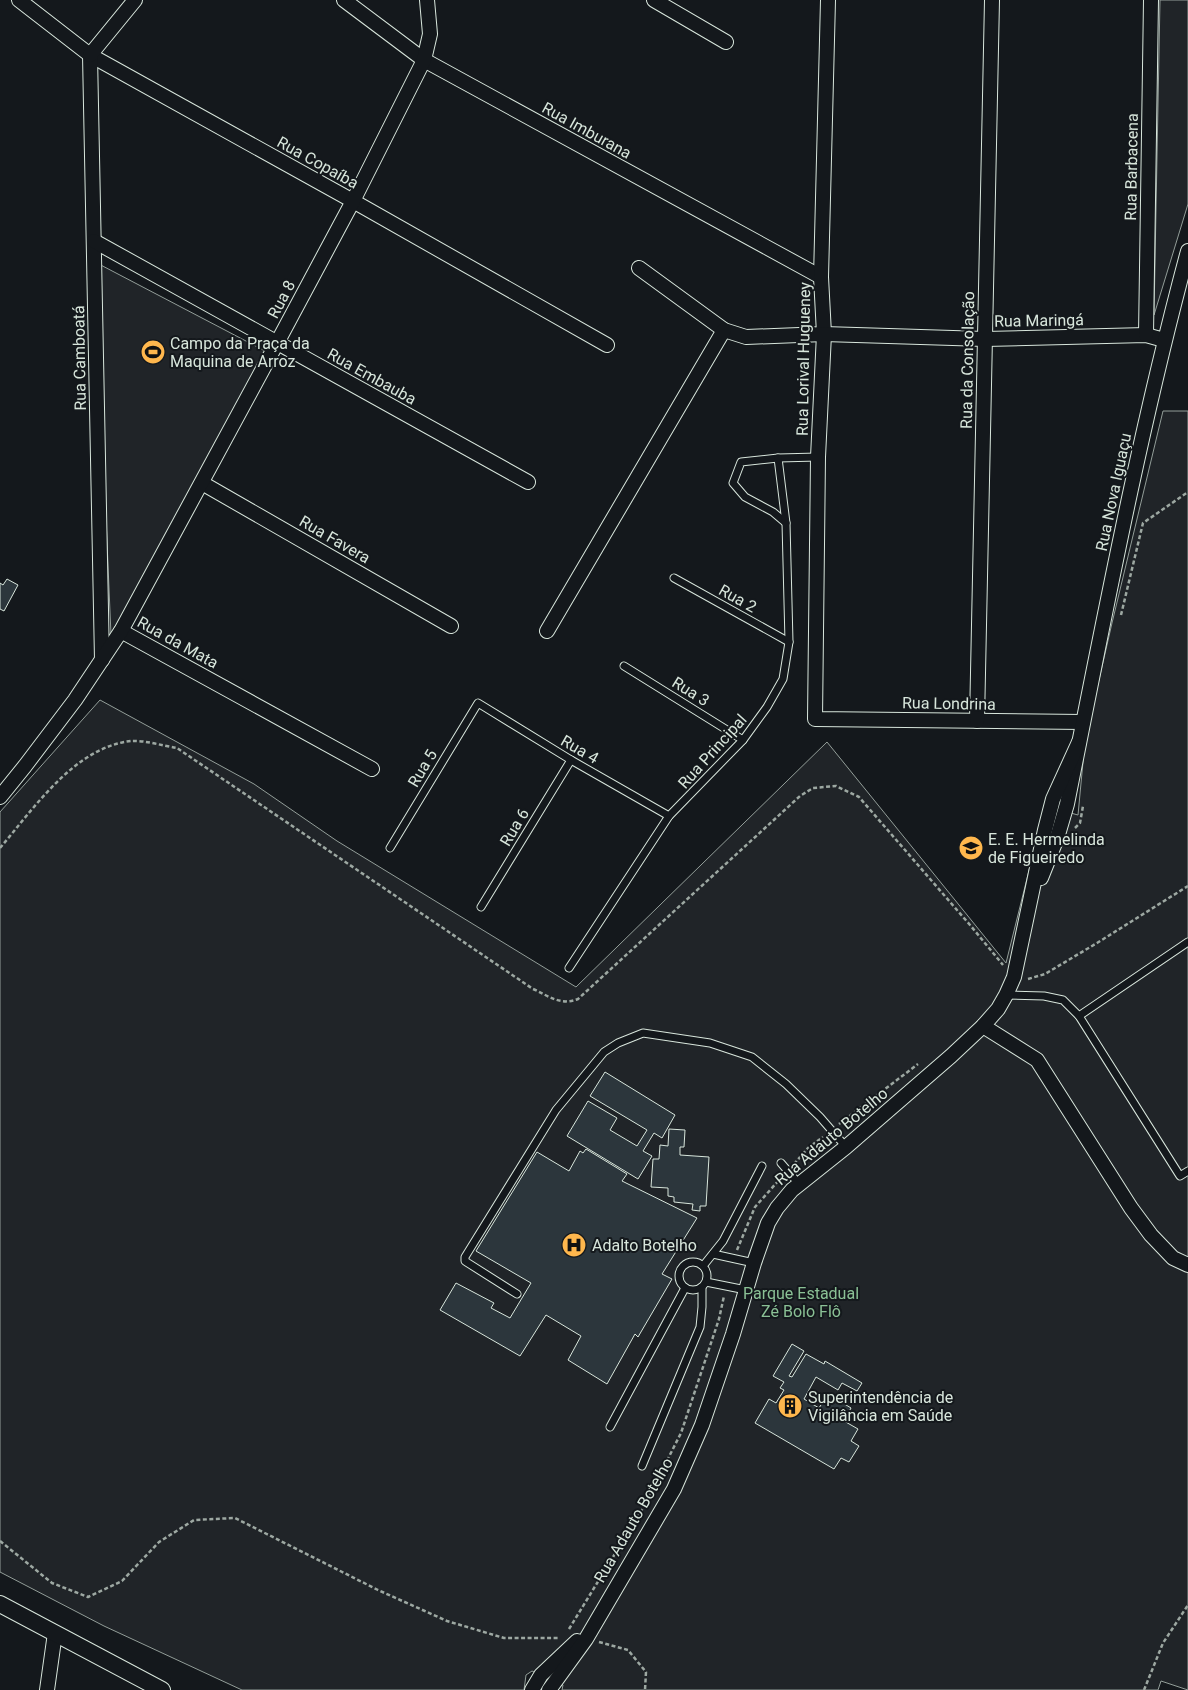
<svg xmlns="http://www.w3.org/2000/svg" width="1188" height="1690" viewBox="0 0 1188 1690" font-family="Roboto,sans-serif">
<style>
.green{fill:#202428;stroke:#939e99}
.building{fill:#2c363c;stroke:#d8e6dc}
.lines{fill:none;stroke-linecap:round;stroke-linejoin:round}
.service-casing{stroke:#d8e6dc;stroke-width:9}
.minor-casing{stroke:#d8e6dc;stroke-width:16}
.tertiary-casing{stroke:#d8e6dc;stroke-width:18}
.path{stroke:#9da8a2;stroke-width:2.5;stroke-dasharray:4 2.5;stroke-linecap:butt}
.service{stroke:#14181c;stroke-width:7}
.minor{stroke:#14181c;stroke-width:14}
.tertiary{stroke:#14181c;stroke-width:16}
.labels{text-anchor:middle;stroke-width:4;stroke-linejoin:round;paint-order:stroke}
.street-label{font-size:16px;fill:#d8e6dc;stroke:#14181c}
.poi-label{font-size:16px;fill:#d8e6dc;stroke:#14181c;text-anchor:start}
.park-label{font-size:16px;fill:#8ac095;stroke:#14181c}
</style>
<rect width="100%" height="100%" fill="#14181c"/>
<g class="green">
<polygon points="1160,0 1188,0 1188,204 1154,315"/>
<polygon points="95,262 265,351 111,635"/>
<polygon points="1163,411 1188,411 1188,1690 1161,1681 1158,1690 562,1690 563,1685 532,1671 526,1675 524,1690 242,1690 104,1626 0,1572 0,812 100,700 254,784 337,841 576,987 827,742 1006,963 1045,806 1078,815 1085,741 1112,623"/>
</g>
<g class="building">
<polygon points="7,579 18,585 4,611 0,609 0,583 3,585"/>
<polygon points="605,1072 675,1115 662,1138 654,1133 643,1151 652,1156 638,1179 567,1136 588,1101 617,1118 610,1130 637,1146 647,1130 590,1096"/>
<polygon points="669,1129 685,1130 684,1147 680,1147 680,1155 709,1157 706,1206 700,1206 700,1211 692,1210 693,1204 674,1202 674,1197 668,1196 668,1188 651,1187 653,1159 659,1159 660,1145 668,1146"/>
<polygon points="586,1149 627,1174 622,1181 697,1218 662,1274 672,1279 638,1337 635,1334 607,1384 568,1360 581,1336 546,1315 520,1356 440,1310 456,1283 494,1303 491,1308 510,1318 531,1283 476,1251 537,1152 569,1171 580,1151 583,1153"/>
<polygon points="792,1344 804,1351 789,1376 792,1377 806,1354 824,1364 825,1361 862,1383 857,1391 842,1383 838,1390 816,1377 804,1399 819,1408 828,1394 851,1408 844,1421 858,1429 851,1441 859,1446 849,1462 841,1458 834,1469 755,1423 769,1399 776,1403 784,1390 780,1388 784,1382 773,1376"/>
</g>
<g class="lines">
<defs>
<g id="service">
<polyline points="786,523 773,512 745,497 733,483 741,462 778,458 818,457"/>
<polyline points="674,578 789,642"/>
<polyline points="624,666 743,740"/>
<polyline points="390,848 478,703 571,760 669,816"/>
<polyline points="481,907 571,760"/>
<polyline points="569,968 669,816 743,740 767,707 783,679 789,642 786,523 778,458"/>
<polyline points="1006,995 1044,996 1063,1000 1079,1016 1180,1176 1188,1171"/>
<polyline points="1079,1016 1188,942"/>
<polyline points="781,1163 799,1184"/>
<polyline points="713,1254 754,1263"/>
<circle cx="693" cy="1276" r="14"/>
<polyline points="703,1266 723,1241 762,1166"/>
<polyline points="706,1282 746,1290"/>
<polyline points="517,1294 468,1263 465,1261 465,1257 556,1110 604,1052 618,1043 643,1033 710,1043 752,1057 786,1084 820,1117 846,1147"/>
<polyline points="610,1427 685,1288"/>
<polyline points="642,1466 700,1327 702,1307 702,1287"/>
</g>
<g id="minor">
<polyline points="19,0 90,55 353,201 607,345"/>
<polyline points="344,0 424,60 821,277"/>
<polyline points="654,0 726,42"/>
<polyline points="828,0 821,277 824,334 818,457 815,719 1083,722"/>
<polyline points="90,55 102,660"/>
<polyline points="90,55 135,0"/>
<polyline points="94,241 528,482"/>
<polyline points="639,268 724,330 746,337 824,334 985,339 1146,335 1164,340"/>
<polyline points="1146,335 1151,0"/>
<polyline points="202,483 451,626"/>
<polyline points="121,631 372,769"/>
<polyline points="547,631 724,330"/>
<polyline points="977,721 992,0"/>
<polyline points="0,797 25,766 75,700 121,631 277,343 353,201 424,60 430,34 427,0"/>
<path d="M1041,878L1057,838L1067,804C1104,619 1139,433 1188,251"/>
<polyline points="983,1026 1037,1060 1131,1208 1151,1235 1173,1258 1188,1265"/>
<polyline points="47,1690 55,1633"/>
<polyline points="532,1690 541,1675 577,1641"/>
<polyline points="549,1690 586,1639 674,1489 702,1425 733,1334 754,1263 768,1223 777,1208 792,1190 846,1147 951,1056 983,1026 998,1009 1006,995 1014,977 1045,830 1053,799 1079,742"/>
</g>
<polyline id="tertiary" points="0,1604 162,1690"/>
</defs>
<use href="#service" class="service-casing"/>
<use href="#minor" class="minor-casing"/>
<use href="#tertiary" class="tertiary-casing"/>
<g class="path">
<polyline points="1121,615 1143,523 1188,492"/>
<polyline points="1075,828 1080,823 1083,806"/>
<path d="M0,848C34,808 75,747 131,741C144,740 164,746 177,748L533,989C549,996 560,1006 578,999L800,796L813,788L836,786L859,797L970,925L1003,965"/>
<polyline points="1028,979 1045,974 1097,943 1188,886"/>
<polyline points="839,1124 918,1064"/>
<polyline points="794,1164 808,1148 823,1137"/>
<polyline points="737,1250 755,1207 780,1179"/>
<polyline points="0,1541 52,1583 88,1597 122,1581 159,1542 194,1520 235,1518 378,1590 447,1621 504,1638 560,1638"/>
<polyline points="569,1629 643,1508 681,1433 719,1319 724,1296"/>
<polyline points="599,1642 628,1650 646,1672 645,1690"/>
<polyline points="1144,1690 1163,1643 1188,1605"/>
</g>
<use href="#service" class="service"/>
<use href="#minor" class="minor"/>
<use href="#tertiary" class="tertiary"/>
</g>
<defs>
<symbol id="stadium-disc" viewBox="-11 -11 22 22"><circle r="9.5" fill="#ffb74d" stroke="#14181c"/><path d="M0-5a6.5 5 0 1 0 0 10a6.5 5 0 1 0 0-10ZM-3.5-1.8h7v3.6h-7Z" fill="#111"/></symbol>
<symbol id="school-disc" viewBox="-11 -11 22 22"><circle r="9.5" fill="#ffb74d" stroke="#14181c"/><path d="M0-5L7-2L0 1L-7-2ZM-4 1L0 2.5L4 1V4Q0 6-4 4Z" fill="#111"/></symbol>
<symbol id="hospital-disc" viewBox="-11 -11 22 22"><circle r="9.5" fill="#ffb74d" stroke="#14181c"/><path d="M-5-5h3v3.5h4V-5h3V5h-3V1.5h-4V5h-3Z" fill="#111"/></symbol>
<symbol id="building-disc" viewBox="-11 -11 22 22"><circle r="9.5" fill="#ffb74d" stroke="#14181c"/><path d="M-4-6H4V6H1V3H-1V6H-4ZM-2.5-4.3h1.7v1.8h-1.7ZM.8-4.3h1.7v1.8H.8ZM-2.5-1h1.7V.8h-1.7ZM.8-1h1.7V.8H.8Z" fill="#111"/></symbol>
</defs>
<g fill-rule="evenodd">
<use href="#stadium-disc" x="139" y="338" width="28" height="28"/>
<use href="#school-disc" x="957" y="834" width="28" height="28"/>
<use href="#hospital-disc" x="560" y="1231" width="28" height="28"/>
<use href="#building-disc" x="776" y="1392" width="28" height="28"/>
</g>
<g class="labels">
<g class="street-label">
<text transform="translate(587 130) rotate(29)" y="6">Rua Imburana</text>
<text transform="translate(318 162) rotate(29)" y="6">Rua Copaíba</text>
<text transform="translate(1131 167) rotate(-89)" y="6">Rua Barbacena</text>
<text transform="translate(281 299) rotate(-62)" y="6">Rua 8</text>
<text transform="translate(1039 320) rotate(-1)" y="6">Rua Maringá</text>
<text transform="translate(79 358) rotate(-91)" y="6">Rua Camboatá</text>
<text transform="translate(803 359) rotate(-89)" y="6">Rua Lorival Hugueney</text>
<text transform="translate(967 360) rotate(-89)" y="6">Rua da Consolação</text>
<text transform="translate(372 376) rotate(29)" y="6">Rua Embauba</text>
<text transform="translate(1113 492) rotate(-78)" y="6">Rua Nova Iguaçu</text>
<text transform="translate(335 539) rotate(30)" y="6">Rua Favera</text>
<text transform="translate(738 598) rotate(29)" y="6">Rua 2</text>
<text transform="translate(178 642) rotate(29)" y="6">Rua da Mata</text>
<text transform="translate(691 691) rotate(32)" y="6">Rua 3</text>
<text transform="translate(949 703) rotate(1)" y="6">Rua Londrina</text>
<text transform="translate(580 749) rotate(30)" y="6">Rua 4</text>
<text transform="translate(712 751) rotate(-48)" y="6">Rua Principal</text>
<text transform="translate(422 768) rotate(-59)" y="6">Rua 5</text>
<text transform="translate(514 827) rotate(-59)" y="6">Rua 6</text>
<text transform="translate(831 1136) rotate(-40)" y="6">Rua Adauto Botelho</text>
<text transform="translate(633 1520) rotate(-60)" y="6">Rua Adauto Botelho</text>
</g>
<g class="poi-label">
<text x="170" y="349">Campo da Praça da<tspan x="170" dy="18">Maquina de Arroz</tspan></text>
<text x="988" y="845">E. E. Hermelinda<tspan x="988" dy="18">de Figueiredo</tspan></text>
<text x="592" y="1251">Adalto Botelho</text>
<text x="808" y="1403">Superintendência de<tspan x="808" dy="18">Vigilância em Saúde</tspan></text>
</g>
<g class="park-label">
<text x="801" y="1299">Parque Estadual<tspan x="801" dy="18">Zé Bolo Flô</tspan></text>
</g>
</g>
</svg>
